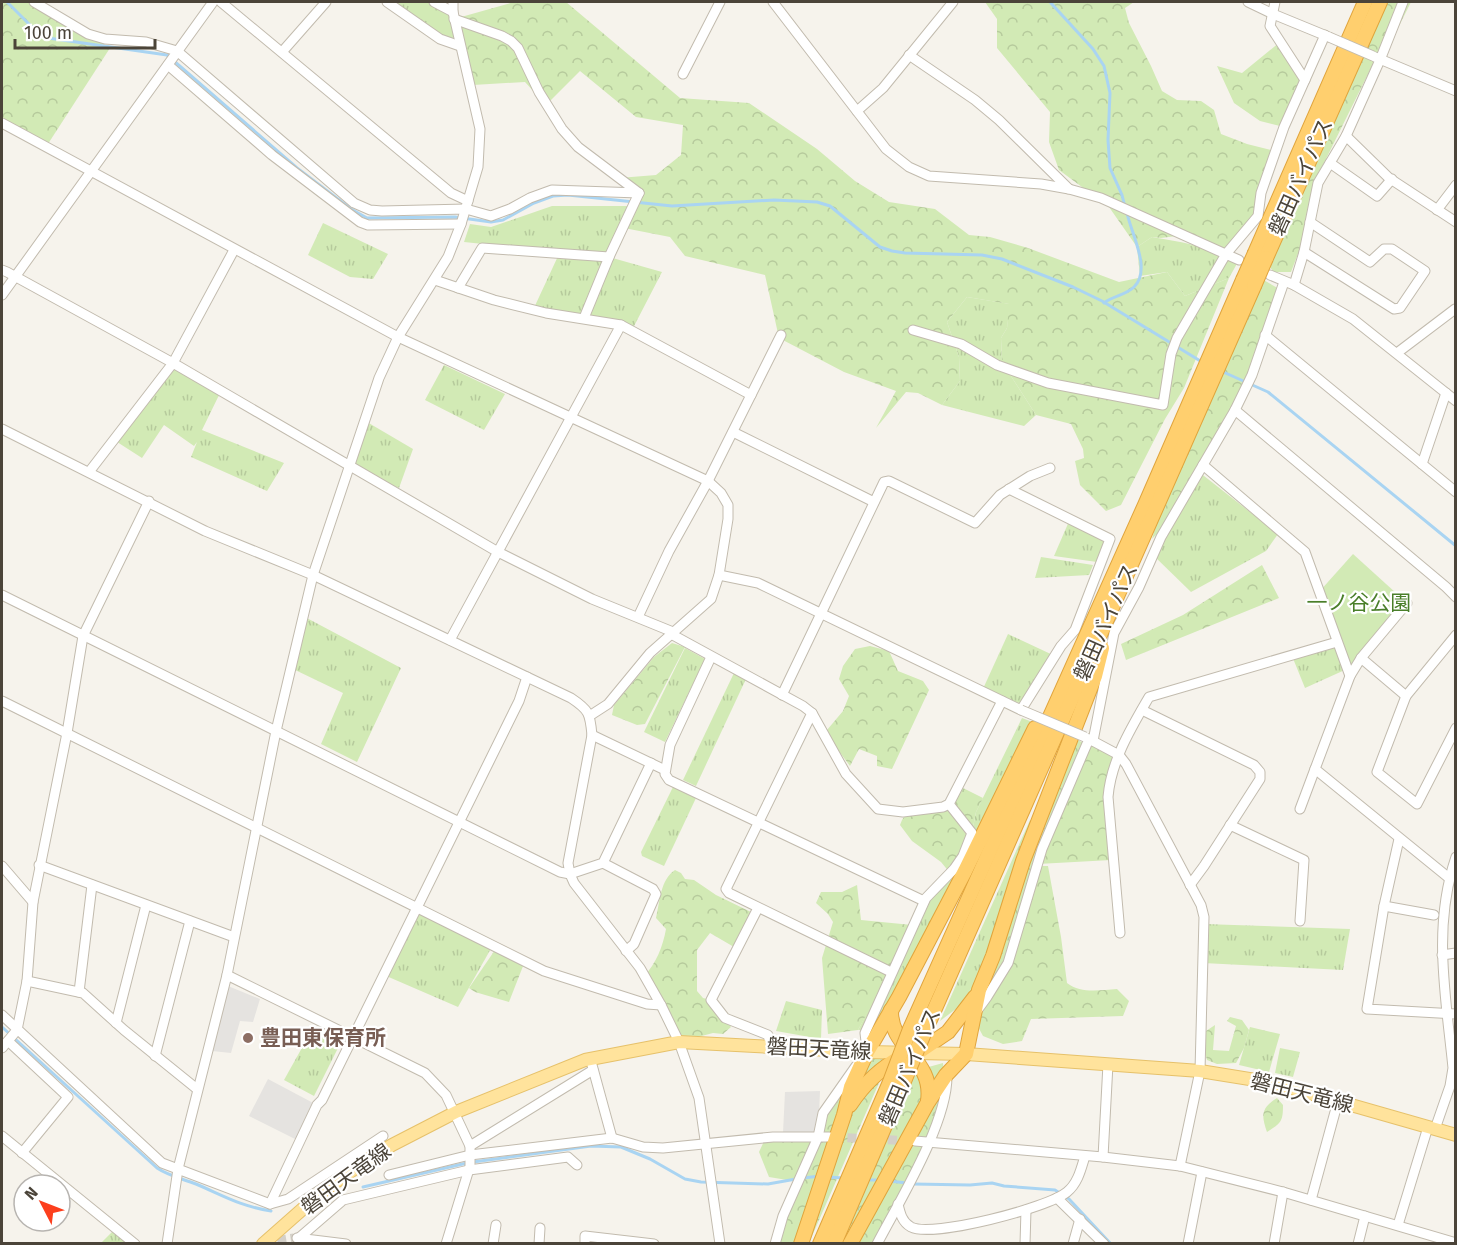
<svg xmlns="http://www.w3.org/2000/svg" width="1457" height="1245" viewBox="0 0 1457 1245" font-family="'Fira Sans','Noto Sans JP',sans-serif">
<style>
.grass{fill:url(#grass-tufts)}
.forest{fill:url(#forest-crowns)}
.green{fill:#d2eab5}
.parking{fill:#e5e3e0}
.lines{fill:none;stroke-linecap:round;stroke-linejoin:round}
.stream{stroke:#a9d4f2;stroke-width:3}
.minor-tunnel{stroke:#d4d0c8;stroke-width:9;stroke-dasharray:9 4.5;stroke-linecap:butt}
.minor-casing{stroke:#c2bbae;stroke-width:11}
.major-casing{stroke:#e6c16a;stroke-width:14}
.highway-casing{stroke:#e0a43c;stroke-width:16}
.minor{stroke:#fff;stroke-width:9}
.major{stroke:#ffe39c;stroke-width:12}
.highway{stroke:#ffcf6e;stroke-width:14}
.minor-bridge-casing{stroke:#c2bbae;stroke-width:11;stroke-linecap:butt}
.highway-bridge-casing{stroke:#e0a43c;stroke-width:16;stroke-linecap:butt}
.minor-bridge{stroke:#fff;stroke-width:9}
.highway-bridge{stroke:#ffcf6e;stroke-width:14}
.education-dot{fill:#8d6e63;stroke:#fff;stroke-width:2}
.labels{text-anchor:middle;stroke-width:4.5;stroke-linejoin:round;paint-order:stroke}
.street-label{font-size:21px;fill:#4b4439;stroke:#fff}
.park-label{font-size:21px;fill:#4a7f2a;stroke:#fff}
.education-label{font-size:21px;font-weight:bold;fill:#785e54;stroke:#fff;text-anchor:start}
</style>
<defs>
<pattern id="grass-tufts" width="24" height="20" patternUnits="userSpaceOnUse" patternTransform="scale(1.5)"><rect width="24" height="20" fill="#d2eab5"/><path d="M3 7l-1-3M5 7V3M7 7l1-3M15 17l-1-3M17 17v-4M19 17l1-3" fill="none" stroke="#b6ca9c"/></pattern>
<pattern id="forest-crowns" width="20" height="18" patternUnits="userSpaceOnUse" patternTransform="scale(1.5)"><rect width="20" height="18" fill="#d2eab5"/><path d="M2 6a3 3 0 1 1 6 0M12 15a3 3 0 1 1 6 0" fill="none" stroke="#b6ca9c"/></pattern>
</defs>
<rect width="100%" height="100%" fill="#f6f3ec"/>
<g class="grass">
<polygon points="388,2 438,2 460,17 460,46"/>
<polygon points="552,206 633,206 609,257 662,272 632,330 533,310 559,254 580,254 464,242 470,224 491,227"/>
<polygon points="323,223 388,254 373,279 350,277 308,255"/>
<path d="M1152,237C1182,242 1211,247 1239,260L1229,278L1185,296L1167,272L1140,276L1137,247Z"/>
<polygon points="967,297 1010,304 1007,328 1001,338 1002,362 1036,415 1024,426 942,405 960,381 959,357 947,322"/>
<polygon points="173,363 221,391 202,430 284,463 267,491 191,457 197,442 194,446 164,425 142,458 114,440"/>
<polygon points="444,365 505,394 484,430 425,400"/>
<polygon points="367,422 413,449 399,488 349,467"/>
<polygon points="1199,472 1278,534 1266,551 1191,592 1153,555"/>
<polygon points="1070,519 1106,537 1097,562 1054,556"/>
<polygon points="1041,557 1093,565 1089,575 1035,578"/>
<polygon points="303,616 401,668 357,762 321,744 343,693 291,668"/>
<polygon points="1008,634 1055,656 1025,705 982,691"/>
<polygon points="1337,642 1347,669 1305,688 1292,656"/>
<polygon points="685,648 705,659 665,742 644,732"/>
<polygon points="734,673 746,679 696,786 683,780"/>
<polygon points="1022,718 1035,723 876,1031 858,1030 926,898 950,873 971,837 976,812"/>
<polygon points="673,787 696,798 664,866 642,856 641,852"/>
<polygon points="1030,820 1034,823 1005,918 969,999 940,1021"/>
<polygon points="421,910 493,945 458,1007 384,975"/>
<polygon points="1204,924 1350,929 1343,970 1203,963"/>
<polygon points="786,1001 822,1010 821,1039 776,1031"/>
<polygon points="1250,1027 1280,1034 1269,1072 1239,1065"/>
<polygon points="313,1028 341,1042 314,1096 284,1080"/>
<polygon points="1280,1048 1300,1052 1293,1077 1275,1073"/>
<polygon points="113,1231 128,1243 100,1244"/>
</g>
<g class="forest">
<polygon points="2,2 33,2 110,48 46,147 2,122"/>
<path d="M514,2H566L680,98L749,103L817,149L855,181L889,202L935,209L969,235L990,237L1028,248L1119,282L1167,272L1185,296L1229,278L1184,388L1165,419L1121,505L1106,511L1080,485L1075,461L1084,458L1083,449L1071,424L1036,415L1002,362L1001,338L1007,328L1009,304L967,297L947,322L959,357L960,381L942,405L918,393L906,392L876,428L896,391L844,372L779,338L765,275L685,256L670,237L624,228C634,204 636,199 619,178L656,175L681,155L683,125L636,117L580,71L546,105L525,82L473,85L454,19Z"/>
<polygon points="985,2 1134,2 1125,8 1129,23 1151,66 1162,91 1177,100 1201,101 1214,110 1221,134 1247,144 1271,150 1255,219 1238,233 1222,252 1191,243 1184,235 1161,238 1152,237 1137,247 1109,207 1059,170 1049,142 1050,112 997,48 997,19"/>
<polygon points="1386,2 1411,2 1386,52 1370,70 1320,171 1309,225 1291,272 1274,272 1266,263"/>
<polygon points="1280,42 1305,80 1284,127 1260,121 1234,103 1217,66 1242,73"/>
<polygon points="1260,278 1281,290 1252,375 1173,517 1152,539 1168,481"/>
<polygon points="1262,565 1279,598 1126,660 1121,644 1183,615"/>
<polygon points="672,643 685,647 645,724 637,725 612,715 614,705 654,657"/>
<polygon points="870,646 889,651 898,671 923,681 929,690 892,769 877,766 877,756 859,749 850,766 832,742 827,730 843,711 849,696 839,679 843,666 855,649"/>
<path d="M1073,738L1086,744L1093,741L1119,755L1109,782L1111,860L1038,864V866H1048L1061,937L1067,983C1081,994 1100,990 1117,989L1129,1001L1123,1016L1031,1019L1022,1041L1003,1044L983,1036L976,1023L983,990Z"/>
<polygon points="959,786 983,798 976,812 970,842 950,873 941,862 912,841 900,825 902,820 908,811 943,807"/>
<path d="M675,870L681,873L685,879L694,880L716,895L751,912L734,947L710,933L697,950V991L703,998L711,1000L731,1027L723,1034L713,1033L679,1042L644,976C656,964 663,946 666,929L656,918C660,902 660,880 675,870Z"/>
<polygon points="857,885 861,920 912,925 902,938 899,954 858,1030 828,1034 822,958 833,922 828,914 816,903 821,892 842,892"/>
<polygon points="497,947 525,961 509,1002 475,992 469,988"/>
<polygon points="1230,1017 1242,1020 1249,1030 1244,1048 1236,1063 1217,1064 1207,1060 1204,1049 1206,1031 1215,1025 1213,1050 1229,1051 1236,1026 1227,1021"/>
<polygon points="868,1058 889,1060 809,1243 776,1243 799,1182 769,1177 759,1152 766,1137 818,1137 823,1113"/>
<polygon points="943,1063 946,1096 935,1126 877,1243 835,1244 914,1071"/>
<path d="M1277,1098L1283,1105C1283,1122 1281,1123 1267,1132C1261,1115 1261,1108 1277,1098Z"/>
</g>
<polygon class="green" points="1353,554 1407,603 1347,669 1319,592"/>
<g class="parking">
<polygon points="228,986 260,999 253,1022 240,1021 231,1053 212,1051"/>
<polygon points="268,1079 317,1105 299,1141 249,1116"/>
<polygon points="820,1091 818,1137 783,1133 785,1092"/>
</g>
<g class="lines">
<g class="stream">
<polyline points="7,2 38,33 48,38 167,55 297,168 351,209 367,218 455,217 491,222 503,220 534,203 553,196 568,195 672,206 774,200 817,202 830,206 880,247 892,251 905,253 982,255 1002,259 1073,287 1102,301 1202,362"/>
<polyline points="1050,2 1093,49 1104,66 1110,93 1108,140 1110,168 1122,195 1125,207"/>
<path d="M1104,303C1113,296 1126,295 1134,287C1152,270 1131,233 1127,213"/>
<polyline points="1221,371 1268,392 1456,546"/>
<path d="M2,1027L157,1168C169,1176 183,1179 196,1184C224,1196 240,1206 271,1211"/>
<polyline points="473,1162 591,1146 621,1147 650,1159 685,1179 701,1182 768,1184 796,1179"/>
<polyline points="827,1177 844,1178"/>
<polyline points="803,1178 820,1176"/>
<polyline points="865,1180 880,1180"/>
<polyline points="889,1181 907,1183"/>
<polyline points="913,1184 970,1185 992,1183 1004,1186 1055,1190 1069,1199 1111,1244"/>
<polyline points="363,1187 467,1163"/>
</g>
<g class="minor-tunnel">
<polyline points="834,1137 910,1141"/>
<polyline points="264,1243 294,1238"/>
</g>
<defs>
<g id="minor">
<polyline points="34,2 88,34 105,39 146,42 177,51 354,203 370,210 382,211 466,209 491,216 510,209 530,198 552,190 639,193"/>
<polyline points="221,2 451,193 468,201"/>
<polyline points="387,2 440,39 460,46"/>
<polyline points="434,2 453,12"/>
<polyline points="773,2 886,149 909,167 929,176 1041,184 1069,189 1101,198 1239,260"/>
<polyline points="1248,2 1273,14 1329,37"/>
<polyline points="1275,2 1270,26 1305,80"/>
<polyline points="454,19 502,36 511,41 518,48 539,92 562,129 578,147 639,193"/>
<polyline points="282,52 326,2"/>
<polyline points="909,55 975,100 999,120 1069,189"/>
<polyline points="1375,57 1456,91"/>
<polyline points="168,65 272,155 360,222 368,225 461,224"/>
<polyline points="683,74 720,2"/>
<polyline points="857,111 883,88 953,2"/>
<polyline points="2,123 398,337 708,481 721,493 728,505 728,519 719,575 711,599 650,653 608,704 591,715"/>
<polyline points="1346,136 1389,178 1456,222"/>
<polyline points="1330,163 1377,196 1392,179"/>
<polyline points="1437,210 1456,185"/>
<polyline points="1304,252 1394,309 1400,308 1425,271 1392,249 1384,249 1370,262 1310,222"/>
<polyline points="2,270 7,272 173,363 498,552 592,599 673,632"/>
<polyline points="1270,275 1294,285 1353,319 1456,401"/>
<polyline points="435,280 494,300 546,313 621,325 751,395"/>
<polyline points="1294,285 1304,252 1318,183 1346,136 1380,60 1403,2"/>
<polyline points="458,288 482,248 609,257"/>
<polyline points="2,295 213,2"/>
<polyline points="584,318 609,257 639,193"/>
<polyline points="913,330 961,344 997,365 1048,383 1163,405 1171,354 1177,338 1226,254 1258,216 1261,193 1284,127 1325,35"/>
<polyline points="1265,335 1456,492"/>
<polyline points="1397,353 1455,309"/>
<polyline points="1235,410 1446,587 1456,597"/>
<path d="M2,429L205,531L313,575L571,698C589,710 590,713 592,735L568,863L570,874L574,883L640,968L661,1005L679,1042L699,1098L720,1244"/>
<polyline points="733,432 874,502"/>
<polyline points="1422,464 1446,393"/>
<polyline points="1203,465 1305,552 1350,676 1315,769 1449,878"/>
<polyline points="89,472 173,363 234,250"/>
<polyline points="719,575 758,583 1021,710 1061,646 1075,630 1110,539 1009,489"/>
<polyline points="2,595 560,872 570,874 603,863 651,763"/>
<polyline points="638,617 669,551 708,481 781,335"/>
<polyline points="671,634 803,706 812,713 846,774 878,809 903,812 943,807 949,804 1002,701"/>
<polyline points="1456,635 1406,696 1377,772 1417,804 1456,728"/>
<polyline points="450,640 621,325"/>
<polyline points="711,657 670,745 665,774 669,780 924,901"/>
<polyline points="1361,658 1406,696"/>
<polyline points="1350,676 1361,658 1407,603"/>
<polyline points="782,695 884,482 889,481 975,523 1000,495 1030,476 1050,468"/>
<polyline points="2,701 544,971 647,1004 661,1005"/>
<polyline points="1142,710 1254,765 1260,772 1260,779 1204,866 1190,885"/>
<polyline points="812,713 726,889 729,893 891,972"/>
<polyline points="592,735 665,770"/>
<polyline points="1089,739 1119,755 1126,764 1201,905 1204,917 1200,1071 1180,1166"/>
<polyline points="1093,741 1114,633 1139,587 1161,537 1235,410 1252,375 1284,282"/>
<polyline points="1300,809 1315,769"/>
<polyline points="1230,825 1304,860 1300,921"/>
<polyline points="1399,839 1384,906 1367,1009 1456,1014"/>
<polyline points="603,863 653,889 656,894 634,944 626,951"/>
<polyline points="39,865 234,937"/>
<polyline points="2,866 33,902"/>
<polyline points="1384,906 1434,915"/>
<polyline points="758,908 711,1000 725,1018 768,1035 771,1047"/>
<path d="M1120,933L1108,797C1111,761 1131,728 1149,697L1337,642"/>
<polyline points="1442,955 1456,953"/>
<polyline points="227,975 425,1073 446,1095 470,1146 470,1166 446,1244"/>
<polyline points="27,981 83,993 124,1030 197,1089"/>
<polyline points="79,992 92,885"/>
<polyline points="976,1012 987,997 1008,963 1042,849 1089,739"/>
<polyline points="2,1015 162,1163 270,1204 288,1199 383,1136"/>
<polyline points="116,1023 146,905"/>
<polyline points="8,1041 68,1097 22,1153"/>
<polyline points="2,1048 17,1030 27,981 33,902 67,733 83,636 149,501"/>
<polyline points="867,1050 865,1033 926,898 954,869 963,856 972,833 949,804"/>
<polyline points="155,1056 190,921"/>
<polyline points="592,1065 612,1138"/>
<path d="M1435,1129L1450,1086L1453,1068C1446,997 1432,927 1456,857"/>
<polyline points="2,1136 135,1244"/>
<polyline points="915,1141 1103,1157 1180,1166 1283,1192 1456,1243"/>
<polyline points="470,1146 593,1070"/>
<polyline points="1103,1157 1108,1064"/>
<polyline points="389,1175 470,1155 612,1138 643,1147 663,1148 773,1137 830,1137"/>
<polyline points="1057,1198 1104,1244"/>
<polyline points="1311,1200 1338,1101"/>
<polyline points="270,1204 317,1105 322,1100 519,701 527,677"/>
<path d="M898,1204C900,1213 902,1222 911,1227C932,1238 1048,1208 1067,1192C1078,1183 1081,1169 1085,1156"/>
<polyline points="1398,1225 1428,1127"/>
<polyline points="297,1238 346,1244"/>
<polyline points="299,1238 343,1200 469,1170 568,1157 577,1165"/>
<polyline points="167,1244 178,1169 227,975 276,731 313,575 379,378 398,337 448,257 461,224 478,167 480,129 453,12 453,2"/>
<polyline points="493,1244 496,1225"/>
<polyline points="539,1244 540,1228"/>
<polyline points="585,1244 585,1236 654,1244"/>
<polyline points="775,1244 783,1216 818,1137 823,1113 856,1066"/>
<path d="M877,1244C900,1200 948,1122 947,1075"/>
<polyline points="1025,1244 1026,1210"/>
<polyline points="1073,1244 1080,1219"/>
<polyline points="1188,1244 1202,1172"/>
<polyline points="1274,1244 1283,1192"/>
<polyline points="1358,1244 1365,1216"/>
</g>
<polyline id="major" points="263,1244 323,1191 361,1164 392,1145 456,1112 585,1060 679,1042 867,1052 966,1054 1200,1071 1274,1083 1456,1135"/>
<g id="highway">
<polyline points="1255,253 1365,2"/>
<polyline points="1266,258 1380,2"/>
<path d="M891,1010C890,1049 934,1059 928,1101"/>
<polyline points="910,1029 1145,505 1243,280"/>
<polyline points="925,1031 1254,286"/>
<polyline points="917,1053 948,1032 975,997"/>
<path d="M850,1105C863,1085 882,1067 903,1056"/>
<polyline points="801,1244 844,1115 851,1087 867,1052 899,997 965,871 1035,728"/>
<polyline points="820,1244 890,1082"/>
<polyline points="834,1244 902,1086"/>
<polyline points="850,1244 928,1102 946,1075 966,1054 979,990 993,956 1023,861 1095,676 1102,648"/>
</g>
</defs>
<use href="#minor" class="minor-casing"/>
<use href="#major" class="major-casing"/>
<use href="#highway" class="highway-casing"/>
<use href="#minor" class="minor"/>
<use href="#major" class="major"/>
<use href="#highway" class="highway"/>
<defs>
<g id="minor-bridge">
<polyline points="1329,37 1373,56"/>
<polyline points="1021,710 1085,737"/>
</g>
<g id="highway-bridge">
<polyline points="1243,280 1255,253"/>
<polyline points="1254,286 1266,258"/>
<polyline points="890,1082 910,1029"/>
<polyline points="902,1086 925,1031"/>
</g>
</defs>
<use href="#minor-bridge" class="minor-bridge-casing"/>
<use href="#highway-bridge" class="highway-bridge-casing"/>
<use href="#minor-bridge" class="minor-bridge"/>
<use href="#highway-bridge" class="highway-bridge"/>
</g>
<circle class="education-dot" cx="248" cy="1038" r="6"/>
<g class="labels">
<g class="street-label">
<text transform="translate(1301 177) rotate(-66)" y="7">磐田バイパス</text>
<text transform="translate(1106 622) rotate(-66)" y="7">磐田バイパス</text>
<text transform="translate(819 1049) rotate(3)" y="7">磐田天竜線</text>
<text transform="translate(910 1067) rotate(-67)" y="7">磐田バイパス</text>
<text transform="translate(1302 1093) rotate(14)" y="7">磐田天竜線</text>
<text transform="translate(346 1179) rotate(-36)" y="7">磐田天竜線</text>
</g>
<g class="park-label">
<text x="1359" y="610">一ノ谷公園</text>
</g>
<g class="education-label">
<text x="260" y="1045">豊田東保育所</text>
</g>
</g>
<rect width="1457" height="1245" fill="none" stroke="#4b4439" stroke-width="6"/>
<g transform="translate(42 1203) rotate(312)"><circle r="28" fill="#ffffff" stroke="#b7b4b0" stroke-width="1.5"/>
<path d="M0-4.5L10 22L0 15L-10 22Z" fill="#fc3f1d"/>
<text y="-9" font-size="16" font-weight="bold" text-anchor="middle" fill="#4b4439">N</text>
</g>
<path d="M15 39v9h140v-9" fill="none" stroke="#4b4439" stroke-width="3"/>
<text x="24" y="39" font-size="18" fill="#4b4439" stroke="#ffffff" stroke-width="4.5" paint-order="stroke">100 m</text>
</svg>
